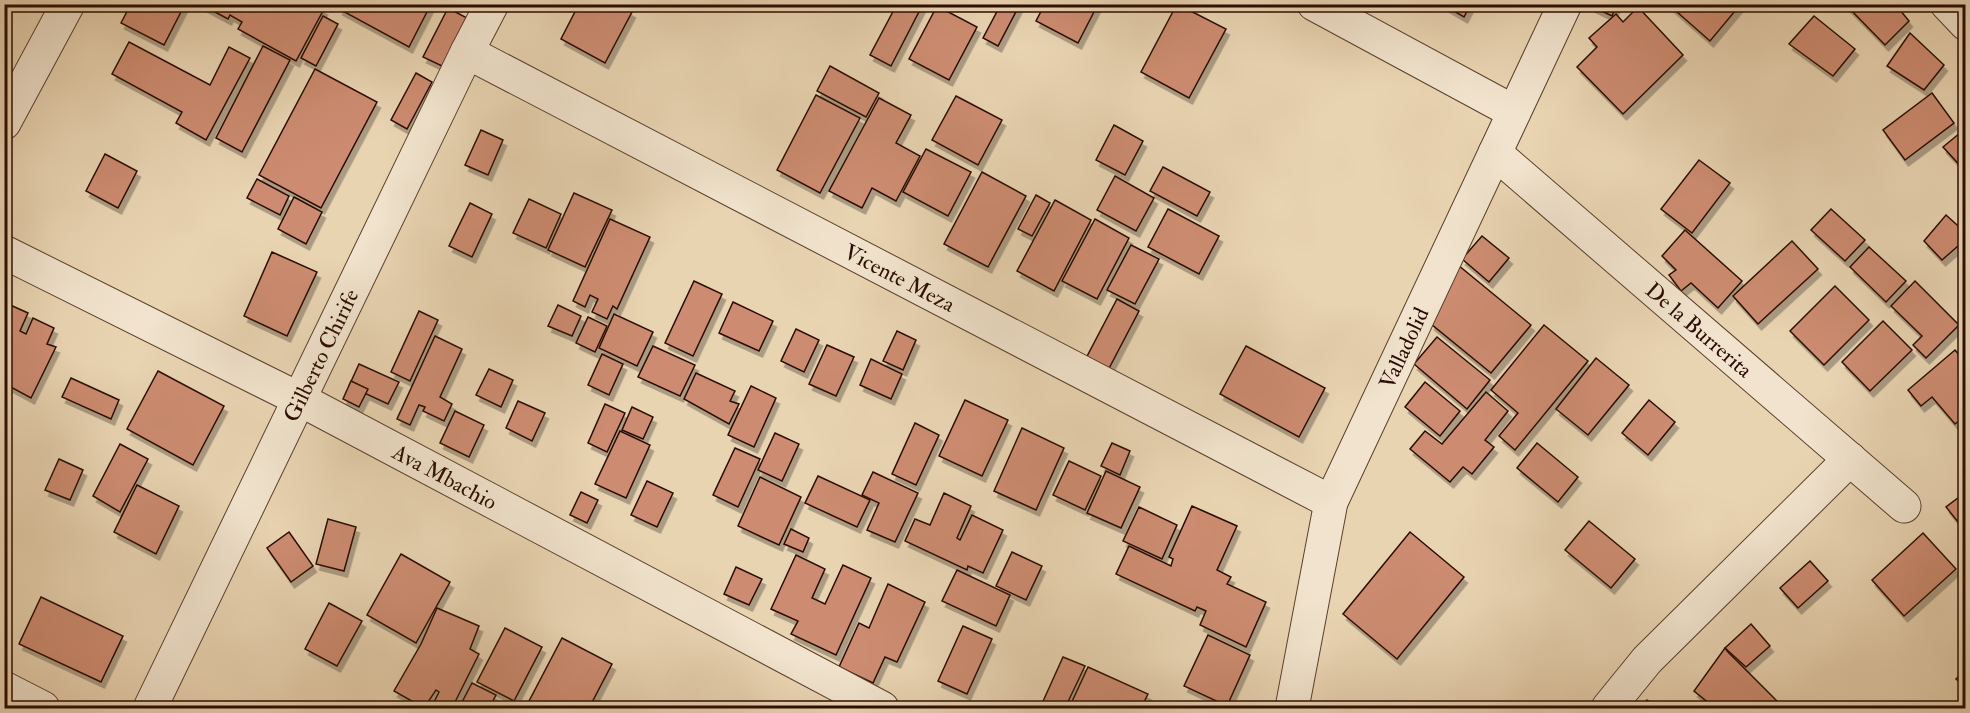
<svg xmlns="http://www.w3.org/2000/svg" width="1970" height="713" viewBox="0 0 1970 713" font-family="'IM FELL Double Pica',serif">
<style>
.building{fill:#cd8c71;stroke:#2b0d00;stroke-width:1.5;filter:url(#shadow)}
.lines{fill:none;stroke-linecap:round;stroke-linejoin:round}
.minor-casing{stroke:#5a3f2c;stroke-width:35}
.minor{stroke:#f1e3cd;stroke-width:33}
.labels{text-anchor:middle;stroke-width:5;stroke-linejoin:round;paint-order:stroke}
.street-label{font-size:22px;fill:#2b0d00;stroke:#f1e3cd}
</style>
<defs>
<filter id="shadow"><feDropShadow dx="3.5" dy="6" stdDeviation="0" flood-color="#0004"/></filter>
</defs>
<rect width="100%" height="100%" fill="#e9d4b2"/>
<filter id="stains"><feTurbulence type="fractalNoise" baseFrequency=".00333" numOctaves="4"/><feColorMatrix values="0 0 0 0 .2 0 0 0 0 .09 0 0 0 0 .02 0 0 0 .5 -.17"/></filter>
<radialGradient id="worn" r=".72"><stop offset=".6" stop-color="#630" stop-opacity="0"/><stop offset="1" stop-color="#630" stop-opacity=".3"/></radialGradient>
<g class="building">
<polygon points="131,4 185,4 164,45 121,23"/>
<polygon points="200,4 315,4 324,9 296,61 238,29 242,22 230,15 228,19"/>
<polygon points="341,4 431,4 409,47 339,9"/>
<polygon points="579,4 619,4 632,12 605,63 561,39"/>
<polygon points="897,4 923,4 891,66 870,55"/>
<polygon points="1001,4 1020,4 998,46 983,38"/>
<polygon points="1045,4 1098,4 1078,43 1036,21"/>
<polygon points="1177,4 1226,29 1189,98 1141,72"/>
<polygon points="1442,4 1471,4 1464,17"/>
<polygon points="1587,4 1617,4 1612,16"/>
<polygon points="1668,4 1739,4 1740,5 1710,41"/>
<polygon points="1845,4 1895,4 1909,21 1885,45"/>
<polygon points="937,6 977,27 949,80 909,59"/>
<polygon points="1638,7 1683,55 1623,114 1577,67 1597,47 1589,38 1616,14 1623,22"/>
<polygon points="448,8 467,18 442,66 423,57"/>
<polygon points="323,16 338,24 316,66 301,58"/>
<polygon points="1814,16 1855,49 1833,76 1789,44"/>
<polygon points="1910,33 1944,65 1924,90 1887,66"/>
<polygon points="129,42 210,85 229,47 250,58 206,140 176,123 182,112 112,74"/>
<polygon points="263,46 290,60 242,152 216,138"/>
<polygon points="830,66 879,93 866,117 817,91"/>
<polygon points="315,69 377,102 321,208 259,175"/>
<polygon points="416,73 432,82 407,129 391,120"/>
<polygon points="1932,93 1954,123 1905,160 1883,130"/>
<polygon points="816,95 860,118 820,193 777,170"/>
<polygon points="956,96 1002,120 978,165 932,140"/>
<polygon points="879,98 911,115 896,143 920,156 896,201 872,188 862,208 829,191"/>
<polygon points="1114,125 1143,141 1125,175 1096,160"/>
<polygon points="1966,128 1966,172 1943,147"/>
<polygon points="481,130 503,140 488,175 465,165"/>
<polygon points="926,149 971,172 948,216 903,192"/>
<polygon points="105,154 137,171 118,208 86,191"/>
<polygon points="1699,160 1730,183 1692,233 1661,209"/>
<polygon points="1163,167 1210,192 1197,216 1150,191"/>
<polygon points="982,172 1026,196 988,267 944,244"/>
<polygon points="1115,176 1154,198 1136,231 1097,210"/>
<polygon points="257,179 289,196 280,215 247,198"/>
<polygon points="574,193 612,210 585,267 548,250"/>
<polygon points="1036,195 1050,203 1032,236 1018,229"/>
<polygon points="294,197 322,212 306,244 278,229"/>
<polygon points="529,199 561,214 546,248 513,233"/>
<polygon points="1055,200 1091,220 1054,291 1017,271"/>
<polygon points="470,203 492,214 472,257 449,246"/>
<polygon points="1168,209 1219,236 1199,274 1148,247"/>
<polygon points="1831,209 1865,240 1845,261 1811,230"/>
<polygon points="1946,215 1966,233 1966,239 1942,260 1924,241"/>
<polygon points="610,219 650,237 617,309 613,306 607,319 592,312 598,299 590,295 585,307 573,301"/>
<polygon points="1095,219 1129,238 1097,299 1062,281"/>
<polygon points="1685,230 1742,281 1718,308 1691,283 1681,291 1669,275 1676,270 1662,256"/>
<polygon points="1482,236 1509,258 1489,282 1462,259"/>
<polygon points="1792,241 1818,269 1758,324 1733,296"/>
<polygon points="1131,245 1159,259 1135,304 1107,290"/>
<polygon points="1869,247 1906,281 1886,302 1850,267"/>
<polygon points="272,252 317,272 287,336 244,316"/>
<polygon points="1458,265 1531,325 1491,373 1431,324"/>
<polygon points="694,281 722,294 693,356 665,343"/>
<polygon points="1915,281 1959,325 1926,358 1913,345 1922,336 1891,306"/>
<polygon points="1835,286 1869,320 1824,365 1790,331"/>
<polygon points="1117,299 1139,311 1105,376 1083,364"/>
<polygon points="733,302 773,321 759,351 719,333"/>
<polygon points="8,304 28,313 20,331 26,334 33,318 54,328 47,344 56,347 31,398 9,386 4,394 4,312"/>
<polygon points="558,305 581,316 572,336 548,326"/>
<polygon points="419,311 438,320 410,381 391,372"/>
<polygon points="614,314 653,332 637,366 599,348"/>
<polygon points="588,317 607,326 595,352 576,343"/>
<polygon points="1883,321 1912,350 1870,391 1842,362"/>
<polygon points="1544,325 1588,361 1515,450 1499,436 1518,413 1491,390"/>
<polygon points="796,329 819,340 804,372 781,361"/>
<polygon points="897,331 916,340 903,370 883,361"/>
<polygon points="435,336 462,349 440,397 452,404 444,421 423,411 425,407 419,405 410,425 397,419"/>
<polygon points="1437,337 1490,380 1467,409 1414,364"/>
<polygon points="827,345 854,357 836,396 809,384"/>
<polygon points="653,346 695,365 680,396 638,377"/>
<polygon points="1246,346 1325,388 1299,437 1220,394"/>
<polygon points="1955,350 1966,363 1966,415 1955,424 1932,397 1921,406 1908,390"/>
<polygon points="602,354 623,364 609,395 588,385"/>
<polygon points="1596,358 1629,385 1588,435 1556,409"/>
<polygon points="871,359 902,374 891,399 860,385"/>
<polygon points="359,364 399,382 388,404 349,386"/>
<polygon points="489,369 513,380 501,407 476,395"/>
<polygon points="158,371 224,406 193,465 127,429"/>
<polygon points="696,373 735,391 730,401 739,404 729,424 684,399"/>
<polygon points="71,378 119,400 111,419 62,397"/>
<polygon points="351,381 368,389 359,407 343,399"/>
<polygon points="1425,382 1460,411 1440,436 1405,407"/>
<polygon points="751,386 776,398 754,447 728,435"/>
<polygon points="1486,392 1508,411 1485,440 1494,447 1472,474 1463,467 1450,482 1410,449 1425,431 1442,444"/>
<polygon points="965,400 1008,420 982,476 939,456"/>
<polygon points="1649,400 1675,422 1648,455 1622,433"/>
<polygon points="518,401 545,413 532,441 506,428"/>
<polygon points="605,404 625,413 607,452 588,443"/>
<polygon points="632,407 653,417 643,439 622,430"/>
<polygon points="455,411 484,425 469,457 440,443"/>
<polygon points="915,423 939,435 916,485 892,474"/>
<polygon points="1022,428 1064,448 1036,510 994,491"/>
<polygon points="620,431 650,445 626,498 595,484"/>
<polygon points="775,433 799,444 782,481 758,470"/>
<polygon points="1112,443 1130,451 1120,475 1101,466"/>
<polygon points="1537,443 1578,477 1558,502 1517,468"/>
<polygon points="120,444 148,459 120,512 93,496"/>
<polygon points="735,448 760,459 738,507 713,495"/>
<polygon points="59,459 83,470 70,500 45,490"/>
<polygon points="1069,461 1101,476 1085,510 1053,495"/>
<polygon points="1106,471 1140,487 1121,528 1087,513"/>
<polygon points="873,472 918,493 895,542 867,530 879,503 862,495"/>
<polygon points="818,476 870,500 857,527 805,503"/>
<polygon points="760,477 801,497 779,545 738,526"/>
<polygon points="647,481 673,493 657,527 631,515"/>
<polygon points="137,485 179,506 156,554 114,532"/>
<polygon points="581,492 598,500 587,523 570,515"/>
<polygon points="1966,492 1966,532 1946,507"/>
<polygon points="944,493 971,506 957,538 960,540 972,515 1003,530 983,573 968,566 967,570 905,541 915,519 930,525"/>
<polygon points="1192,506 1237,526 1217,570 1231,577 1227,584 1266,602 1246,647 1200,625 1206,611 1197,607 1195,611 1116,574 1129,546 1171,566 1173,559 1169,557"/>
<polygon points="1139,507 1177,525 1162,559 1123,541"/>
<polygon points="328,519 356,527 344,571 316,564"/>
<polygon points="1589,521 1635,559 1611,588 1565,550"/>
<polygon points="791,529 809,538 803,552 784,544"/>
<polygon points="289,532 313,566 291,582 267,548"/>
<polygon points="1410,532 1464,577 1397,659 1343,614"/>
<polygon points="1923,533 1956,569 1904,616 1872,580"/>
<polygon points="1012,552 1042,566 1026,600 996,586"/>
<polygon points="401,554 450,582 416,643 367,615"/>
<polygon points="796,555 825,569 812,598 825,604 843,565 871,578 836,655 791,634 798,621 771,609"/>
<polygon points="1810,561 1828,581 1798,608 1780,588"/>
<polygon points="736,567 762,579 749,605 724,594"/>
<polygon points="957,570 1010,595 996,626 942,601"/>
<polygon points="888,584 925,602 897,662 885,657 873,683 839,667 859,623 869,628"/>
<polygon points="41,597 123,636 101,682 19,644"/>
<polygon points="329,603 362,621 337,666 305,649"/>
<polygon points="437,608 479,626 470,649 479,654 452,708 431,708 439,692 436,690 424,708 394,691 421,644"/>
<polygon points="1751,624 1770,646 1746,667 1725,648"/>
<polygon points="963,626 992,639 967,694 938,681"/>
<polygon points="505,628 542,647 514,701 477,682"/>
<polygon points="1208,635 1250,655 1227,706 1184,686"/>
<polygon points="562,638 612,664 589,708 534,708 527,705"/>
<polygon points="1725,648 1728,652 1784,708 1715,708 1694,691"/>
<polygon points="1063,657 1085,666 1065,708 1040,708"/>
<polygon points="1088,667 1148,694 1141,708 1069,708"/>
<polygon points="1966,669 1966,688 1956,679"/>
<polygon points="472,683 496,695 489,708 459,708"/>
<polygon points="1647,700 1659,708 1641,708"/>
</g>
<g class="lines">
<defs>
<g id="minor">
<polyline points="1314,4 1514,112"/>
<polyline points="1947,4 1966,24"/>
<path id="s1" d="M467,52L1331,502"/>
<polyline points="4,123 68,4"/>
<path id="s2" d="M1495,153L1904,506"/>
<path id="s3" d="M4,252L301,400L882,708"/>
<polyline points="4,688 43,708"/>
<path id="s4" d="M150,708L467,52L492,4"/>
<path id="s5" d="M1292,708L1331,502L1565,4"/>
<polyline points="1608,708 1647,660 1850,459"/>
</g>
</defs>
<use href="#minor" class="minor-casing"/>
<use href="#minor" class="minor"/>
</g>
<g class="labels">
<g class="street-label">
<text dy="8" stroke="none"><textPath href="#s1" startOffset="488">Vicente Meza</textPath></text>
<text dy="8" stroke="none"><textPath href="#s2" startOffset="270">De la Burrerita</textPath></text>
<text dy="8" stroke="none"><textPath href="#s5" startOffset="380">Valladolid</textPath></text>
<text dy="8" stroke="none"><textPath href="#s4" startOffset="392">Gilberto Chirife</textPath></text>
<text dy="8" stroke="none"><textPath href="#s3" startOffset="495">Ava Mbachio</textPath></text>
</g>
</g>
<rect width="1970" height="713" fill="none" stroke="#e9d4b2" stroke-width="24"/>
<rect x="6" y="6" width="1958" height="701" fill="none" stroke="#2b0d00" stroke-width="3"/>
<rect x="12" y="12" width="1946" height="689" fill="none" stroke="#2b0d00" stroke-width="1.5"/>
<rect width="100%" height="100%" filter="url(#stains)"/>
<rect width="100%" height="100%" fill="url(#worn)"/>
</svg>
